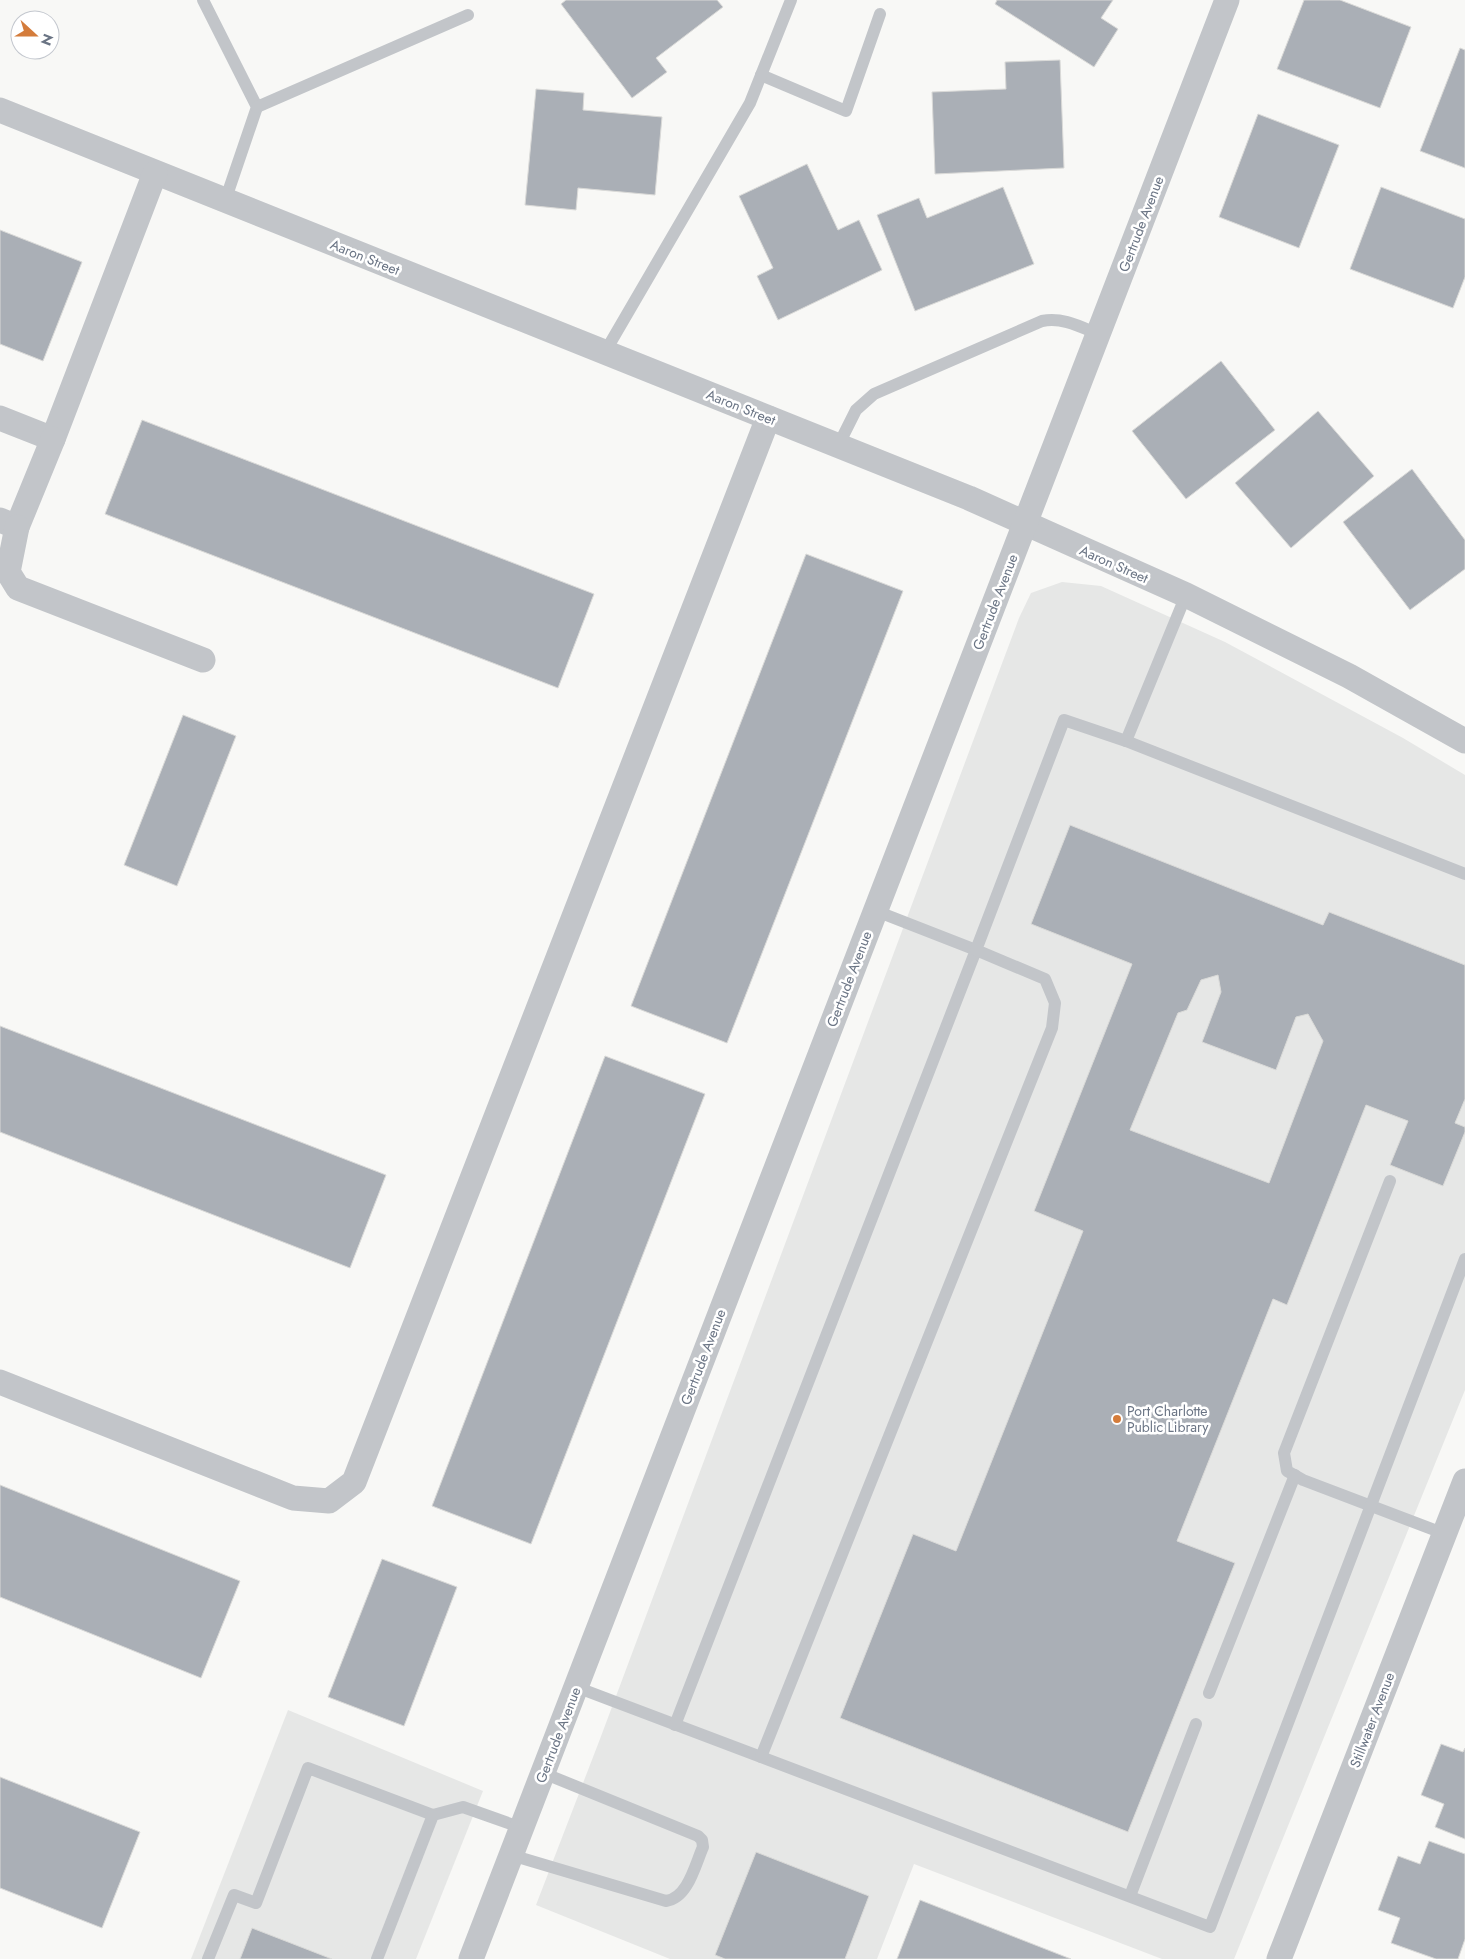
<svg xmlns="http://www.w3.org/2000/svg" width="1465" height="1959" viewBox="0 0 1465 1959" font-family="Jost,sans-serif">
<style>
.built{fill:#e6e7e6}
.building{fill:#aaafb6;stroke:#dadad8;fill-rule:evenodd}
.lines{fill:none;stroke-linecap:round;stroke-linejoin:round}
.lane{stroke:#c2c5c9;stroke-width:12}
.street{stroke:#c2c5c9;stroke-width:25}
.poi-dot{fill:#d47c3b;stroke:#fff;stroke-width:2}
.labels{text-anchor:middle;stroke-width:5;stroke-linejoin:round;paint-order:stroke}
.street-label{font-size:14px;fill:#6a7484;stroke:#fff}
.poi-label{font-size:14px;fill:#6a7484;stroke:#fff;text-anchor:start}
</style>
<rect width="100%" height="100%" fill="#f8f8f6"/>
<g class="built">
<polygon points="1062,582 1101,586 1225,642 1403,738 1465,775 1465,1390 1234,1959 1162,1959 914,1864 877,1959 670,1959 536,1905 600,1739 1019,618 1031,593"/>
<polygon points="288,1710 483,1791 416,1959 191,1959"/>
</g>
<g class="building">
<polygon points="566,0 717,0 723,7 656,58 667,72 632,98 561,4"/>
<polygon points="997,0 1113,0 1101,18 1118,29 1094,67 995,4"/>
<polygon points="1304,0 1340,0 1411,27 1380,108 1277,69"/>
<polygon points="1460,48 1465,50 1465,168 1420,151"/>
<polygon points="1060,60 1064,168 935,174 932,92 1006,89 1005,62"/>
<polygon points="536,89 584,93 583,110 662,117 655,195 578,188 576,210 525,205"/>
<polygon points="1258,114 1339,145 1299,248 1219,217"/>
<polygon points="807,164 838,230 859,220 882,270 778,320 757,276 773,268 739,196"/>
<polygon points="1003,187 1034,264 915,311 877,215 919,198 927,218"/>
<polygon points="1381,187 1465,219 1465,277 1453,308 1350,269"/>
<polygon points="0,230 82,262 43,361 0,344"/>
<polygon points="1221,361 1275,430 1186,499 1132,431"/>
<polygon points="1318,411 1374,476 1291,548 1235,483"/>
<polygon points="142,420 594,594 558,688 105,514"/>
<polygon points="1412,469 1465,540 1465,569 1410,610 1343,522"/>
<polygon points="806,554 903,591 727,1043 631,1006"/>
<polygon points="183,715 236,736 177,886 124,865"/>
<path d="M1070,825L1323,925L1329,912L1465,965V1099L1455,1123L1465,1127V1132L1443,1186L1390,1165L1408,1121L1366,1105L1287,1305L1273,1299L1177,1541L1235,1563L1128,1832L840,1718L913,1534L956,1551L1083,1231L1034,1211L1132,964L1031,924ZM1218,975L1221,992L1202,1042L1276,1070L1296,1017L1308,1014L1323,1041L1269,1183L1130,1130L1178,1013L1187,1010L1201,980Z"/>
<polygon points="0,1026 386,1175 350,1268 0,1132"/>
<polygon points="605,1056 705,1094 531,1544 432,1506"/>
<polygon points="0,1485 240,1581 201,1678 0,1597"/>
<polygon points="382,1559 457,1587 404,1726 328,1697"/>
<polygon points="1441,1744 1463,1752 1465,1748 1465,1839 1435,1827 1444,1804 1421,1795"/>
<polygon points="0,1777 140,1832 102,1928 0,1888"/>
<polygon points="1429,1841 1465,1854 1465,1939 1458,1959 1436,1959 1391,1943 1400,1918 1378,1910 1398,1856 1420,1864"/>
<polygon points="756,1852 869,1896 845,1959 725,1959 715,1955"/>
<polygon points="920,1900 1071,1959 897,1959"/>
<polygon points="252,1928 332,1959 240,1959"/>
</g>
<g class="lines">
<g class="lane">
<polyline points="203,0 257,107 225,201"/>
<polyline points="761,75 846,111 880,14"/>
<polyline points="257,107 468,15"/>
<polyline points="605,352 750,103 791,0"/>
<path d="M838,446L856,410L874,394L1042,321C1062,317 1079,326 1098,334"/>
<polyline points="1186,595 1126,741 1465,874"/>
<polyline points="1390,1181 1284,1453 1287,1471 1303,1480 1445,1534"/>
<polyline points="576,1687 1210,1927 1465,1259"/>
<polyline points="1209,1693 1295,1475"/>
<polyline points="675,1725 976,950 876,911"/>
<polyline points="761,1757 1052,1028 1055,1003 1045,979 976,950 1064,720 1126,741"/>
<path d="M511,1855L666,1901C688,1898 695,1865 703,1847L702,1840L698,1836L543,1773"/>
<polyline points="1130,1896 1196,1724"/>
<polyline points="208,1959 234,1895 256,1903 308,1768 433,1815 463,1807 522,1828"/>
<polyline points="377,1959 433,1815"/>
</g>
<g class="street">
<polyline points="0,110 969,498 1186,595 1349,676 1465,741"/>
<polyline points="0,418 53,439 155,173"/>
<polyline points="0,520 17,527 53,439"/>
<polyline points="17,527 8,572 18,588 203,660"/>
<polyline points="0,1382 293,1498 329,1501 354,1482 768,418"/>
<polyline points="471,1959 1227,0"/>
<polyline points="1279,1959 1465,1481"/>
</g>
</g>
<circle class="poi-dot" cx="1117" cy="1419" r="5"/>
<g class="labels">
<g class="street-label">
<text transform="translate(1141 224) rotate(-69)" y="5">Gertrude Avenue</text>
<text transform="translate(365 257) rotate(22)" y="5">Aaron Street</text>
<text transform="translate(741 407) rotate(22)" y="5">Aaron Street</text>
<text transform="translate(1114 564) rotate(24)" y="5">Aaron Street</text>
<text transform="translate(995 602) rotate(-69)" y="5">Gertrude Avenue</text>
<text transform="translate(849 979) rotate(-69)" y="5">Gertrude Avenue</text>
<text transform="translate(703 1357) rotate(-69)" y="5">Gertrude Avenue</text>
<text transform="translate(1372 1720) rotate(-69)" y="5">Stillwater Avenue</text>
<text transform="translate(558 1735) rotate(-69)" y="5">Gertrude Avenue</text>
</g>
<g class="poi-label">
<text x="1127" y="1416">Port Charlotte<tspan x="1127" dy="16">Public Library</tspan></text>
</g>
</g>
<g transform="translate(35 35) rotate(111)"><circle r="24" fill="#ffffff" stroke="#c3c7ce"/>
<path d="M0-4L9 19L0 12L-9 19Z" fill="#d47c3b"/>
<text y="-8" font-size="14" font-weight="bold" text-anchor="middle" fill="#6a7484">N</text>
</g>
</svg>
